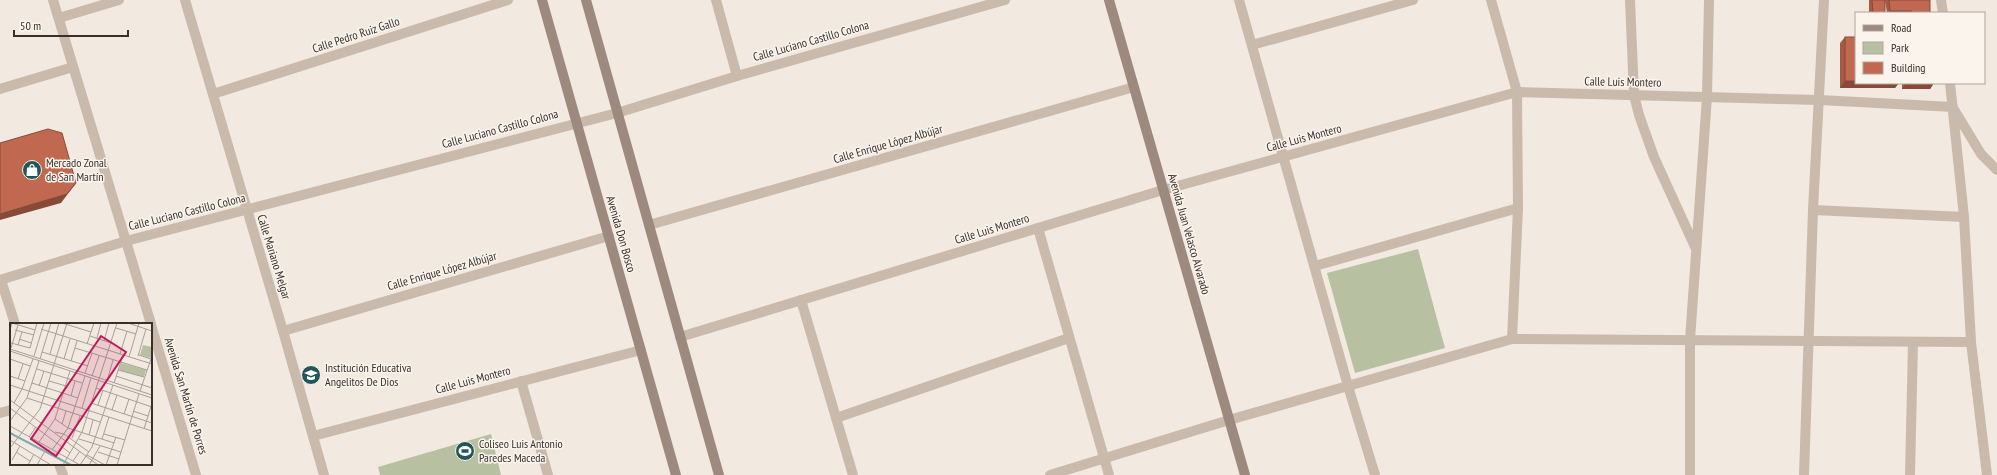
<svg xmlns="http://www.w3.org/2000/svg" width="1997" height="475" viewBox="0 0 1997 475" font-family="'PT Sans Narrow',sans-serif">
<style>
.green{fill:#b7c1a1}
.lines{fill:none;stroke-linecap:round;stroke-linejoin:round}
.street{stroke:#cabaac;stroke-width:10}
.secondary{stroke:#9e897e;stroke-width:10}
.wall{fill:#a65a45}
.shaded-wall{fill:#874a38}
.building{fill:#c16950;stroke:#874a38}
.labels{text-anchor:middle;stroke-width:3;stroke-linejoin:round;paint-order:stroke}
.street-label{font-size:12px;fill:#392f2b;stroke:#faf4ed}
.poi-label{font-size:12px;fill:#392f2b;stroke:#faf4ed;text-anchor:start}
.inset-river{fill:none;stroke:#80aeaf;stroke-width:2}
.inset-road{fill:none;stroke:#a89f98;stroke-width:1}
.view{fill:#c2185b;fill-opacity:0.15;stroke:#c2185b;stroke-width:2}
.inset-edge{fill:none;stroke:#392f2b;stroke-width:2}
</style>
<rect width="100%" height="100%" fill="#f2eae0"/>
<g class="green">
<polygon points="1418,249 1445,348 1355,373 1327,273"/>
<polygon points="491,434 501,475 380,475 378,467"/>
</g>
<g class="lines">
<g class="street">
<polyline points="53,0 151,324"/>
<polyline points="185,0 283,331 324,475"/>
<polyline points="716,0 737,76"/>
<polyline points="1239,0 1348,386 1375,475"/>
<polyline points="1491,0 1517,92 1518,208 1512,339"/>
<polyline points="1630,0 1634,95 1639,115 1654,157 1695,247"/>
<polyline points="1941,0 1943,13"/>
<polyline points="59,18 119,0"/>
<polyline points="1252,45 1413,0"/>
<polyline points="1950,83 1964,217 1971,342 1987,475"/>
<polyline points="0,89 73,67"/>
<polyline points="213,94 508,0"/>
<polyline points="1955,111 1981,154 1997,170"/>
<polyline points="1813,210 1964,217"/>
<polyline points="649,225 1134,87"/>
<polyline points="1038,228 1109,475"/>
<polyline points="1315,266 1518,208"/>
<polyline points="0,280 126,241 617,113 737,76 1005,0"/>
<polyline points="1,280 15,324"/>
<polyline points="801,300 853,475"/>
<polyline points="151,325 196,475"/>
<polyline points="283,331 609,236"/>
<polyline points="680,337 1163,190 1517,92 1820,100 1953,107"/>
<polyline points="521,381 548,475"/>
<polyline points="0,413 11,410"/>
<polyline points="836,418 1069,338"/>
<polyline points="313,436 641,350"/>
<polyline points="59,464 63,475"/>
<polyline points="1050,475 1229,420 1512,339 1971,342"/>
<polyline points="1690,475 1690,340 1707,97 1709,0"/>
<polyline points="1804,475 1813,210 1824,0"/>
<polyline points="1910,475 1913,342"/>
</g>
<g class="secondary">
<polyline points="542,0 676,475"/>
<polyline points="586,0 719,475"/>
<polyline points="1109,0 1245,475"/>
</g>
</g>
<g class="wall">
<rect x="1869" y="0" width="16" height="13"/>
<polygon points="1885,0 1930,0 1930,13 1887,13"/>
<polygon points="1845,37 1898,84 1895,88 1840,88 1840,43"/>
<polygon points="1902,83 1934,83 1930,89 1902,89"/>
</g>
<g class="shaded-wall">
<polygon points="1890,11 1912,11 1911,13 1889,13"/>
<polygon points="1845,81 1856,81 1856,83 1898,84 1895,88 1840,88"/>
<polygon points="1906,83 1934,83 1930,89 1902,89"/>
<polygon points="76,183 61,203 0,220 0,214"/>
</g>
<g class="building">
<polygon points="1872,0 1885,0 1885,13 1873,13"/>
<polygon points="1889,0 1930,0 1930,13 1912,13 1912,11 1890,11"/>
<rect x="1845" y="37" width="11" height="44"/>
<polygon points="1877,83 1898,83 1898,84"/>
<polygon points="48,129 62,133 76,183 67,194 0,214 0,143"/>
</g>
<defs>
<symbol id="shop-disc" viewBox="-11 -11 22 22"><circle r="9.5" fill="#225759" stroke="#faf4ed"/><path d="M-5-2.5h2.3a2.7 3.5 0 0 1 5.4 0H5L5.5 6h-11ZM-1.5-2.5h3a1.5 2.3 0 0 0-3 0Z" fill="#fff"/></symbol>
<symbol id="school-disc" viewBox="-11 -11 22 22"><circle r="9.5" fill="#225759" stroke="#faf4ed"/><path d="M0-5L7-2L0 1L-7-2ZM-4 1L0 2.5L4 1V4Q0 6-4 4Z" fill="#fff"/></symbol>
<symbol id="stadium-disc" viewBox="-11 -11 22 22"><circle r="9.5" fill="#225759" stroke="#faf4ed"/><path d="M0-5a6.5 5 0 1 0 0 10a6.5 5 0 1 0 0-10ZM-3.5-1.8h7v3.6h-7Z" fill="#fff"/></symbol>
</defs>
<g fill-rule="evenodd">
<use href="#shop-disc" x="21" y="159" width="22" height="22"/>
<use href="#school-disc" x="300" y="364" width="22" height="22"/>
<use href="#stadium-disc" x="454" y="440" width="22" height="22"/>
</g>
<g class="labels">
<g class="street-label">
<text transform="translate(356 35) rotate(-18)" y="4">Calle Pedro Ruiz Gallo</text>
<text transform="translate(811 41) rotate(-16)" y="4">Calle Luciano Castillo Colona</text>
<text transform="translate(1623 82) rotate(1)" y="4">Calle Luis Montero</text>
<text transform="translate(500 129) rotate(-15)" y="4">Calle Luciano Castillo Colona</text>
<text transform="translate(1304 138) rotate(-15)" y="4">Calle Luis Montero</text>
<text transform="translate(888 144) rotate(-16)" y="4">Calle Enrique López Albújar</text>
<text transform="translate(187 212) rotate(-14)" y="4">Calle Luciano Castillo Colona</text>
<text transform="translate(992 229) rotate(-17)" y="4">Calle Luis Montero</text>
<text transform="translate(621 234) rotate(74)" y="4">Avenida Don Bosco</text>
<text transform="translate(1189 234) rotate(74)" y="4">Avenida Juan Velasco Alvarado</text>
<text transform="translate(274 257) rotate(73)" y="4">Calle Mariano Melgar</text>
<text transform="translate(442 271) rotate(-16)" y="4">Calle Enrique López Albújar</text>
<text transform="translate(473 380) rotate(-15)" y="4">Calle Luis Montero</text>
<text transform="translate(186 396) rotate(73)" y="4">Avenida San Martín de Porres</text>
</g>
<g class="poi-label">
<text x="46" y="167">Mercado Zonal<tspan x="46" dy="14">de San Martín</tspan></text>
<text x="325" y="372">Institución Educativa<tspan x="325" dy="14">Angelitos De Dios</tspan></text>
<text x="479" y="448">Coliseo Luis Antonio<tspan x="479" dy="14">Paredes Maceda</tspan></text>
</g>
</g>
<g transform="translate(10 323)">
<rect width="142" height="142" fill="#f2eae0"/>
<path d="M133,22L142,24L141,35L130,32ZM111,40L136,47L134,54L109,47Z" fill="#b7c1a1"/>
<path class="inset-river" d="M0,110L61,142"/>
<path class="inset-road" d="M52,0L81,9M118,0L142,8M106,5L126,11M31,6L142,41M0,7L2,0L25,7M5,7L24,12M80,13L101,20M87,15L91,0M9,16L21,20M94,18L99,0M1,20L20,25L27,0M77,21L84,0M8,22L12,9M1,25L8,2M65,25L137,47M0,26L142,72M0,28L142,75M32,29L78,43M40,31L49,0M110,31L117,8M129,32L141,36L130,68M24,33L34,0M128,33L136,6M119,34L129,0M0,36L20,43M30,36L41,0M54,36L60,16M61,38L67,18M27,46L72,60M108,47L134,54M75,50L82,30M0,53L15,58M82,53L89,33M106,53L142,65M8,56L13,41M39,58L56,63M97,58L103,37M22,60L68,75M104,60L113,32M0,62L142,108M29,63L34,48M86,65L142,84M61,73L65,58M17,75L90,99M0,77L88,142M4,80L12,66L23,36M81,80L142,100M88,82L93,67M0,85L60,130M72,85L81,55M102,87L107,72M123,88L138,93M114,91L119,76M45,96L58,105L104,120M0,98L17,75L29,38M52,101L56,88M0,103L70,142M134,106L142,80M45,109L54,111L79,129M94,111L115,117M79,112L83,97M19,114L26,104M62,115L70,93M69,116L111,129M92,116L99,94M0,117L41,142M29,119L45,96L60,48M0,125L30,86L57,0M42,127L58,105L75,53M6,129L20,138M88,129L109,136M77,132L95,142M2,137L10,123M63,138L70,128M18,142L24,131M27,142L35,128L40,127M53,142L72,109L107,0M70,142L82,124L103,62M79,142L90,123M96,142L106,114M107,142L129,71"/>
<path class="view" d="M91,13L116,29L46,133L21,116Z"/>
<rect width="142" height="142" class="inset-edge"/>
</g>
<rect x="1855" y="12" width="130" height="72" fill="#faf4ed" stroke="#ada59f"/>
<rect x="1863" y="25" width="20" height="6" fill="#9e897e" stroke="#ada59f"/>
<text x="1891" y="32" font-size="12" fill="#392f2b">Road</text>
<rect x="1863" y="42" width="20" height="12" fill="#b7c1a1" stroke="#ada59f"/>
<text x="1891" y="52" font-size="12" fill="#392f2b">Park</text>
<rect x="1863" y="62" width="20" height="12" fill="#c16950" stroke="#ada59f"/>
<text x="1891" y="72" font-size="12" fill="#392f2b">Building</text>
<path d="M14 30v6h114v-6" fill="none" stroke="#392f2b" stroke-width="2"/>
<text x="20" y="30" font-size="12" fill="#392f2b" stroke="#faf4ed" stroke-width="3" paint-order="stroke">50 m</text>
</svg>
